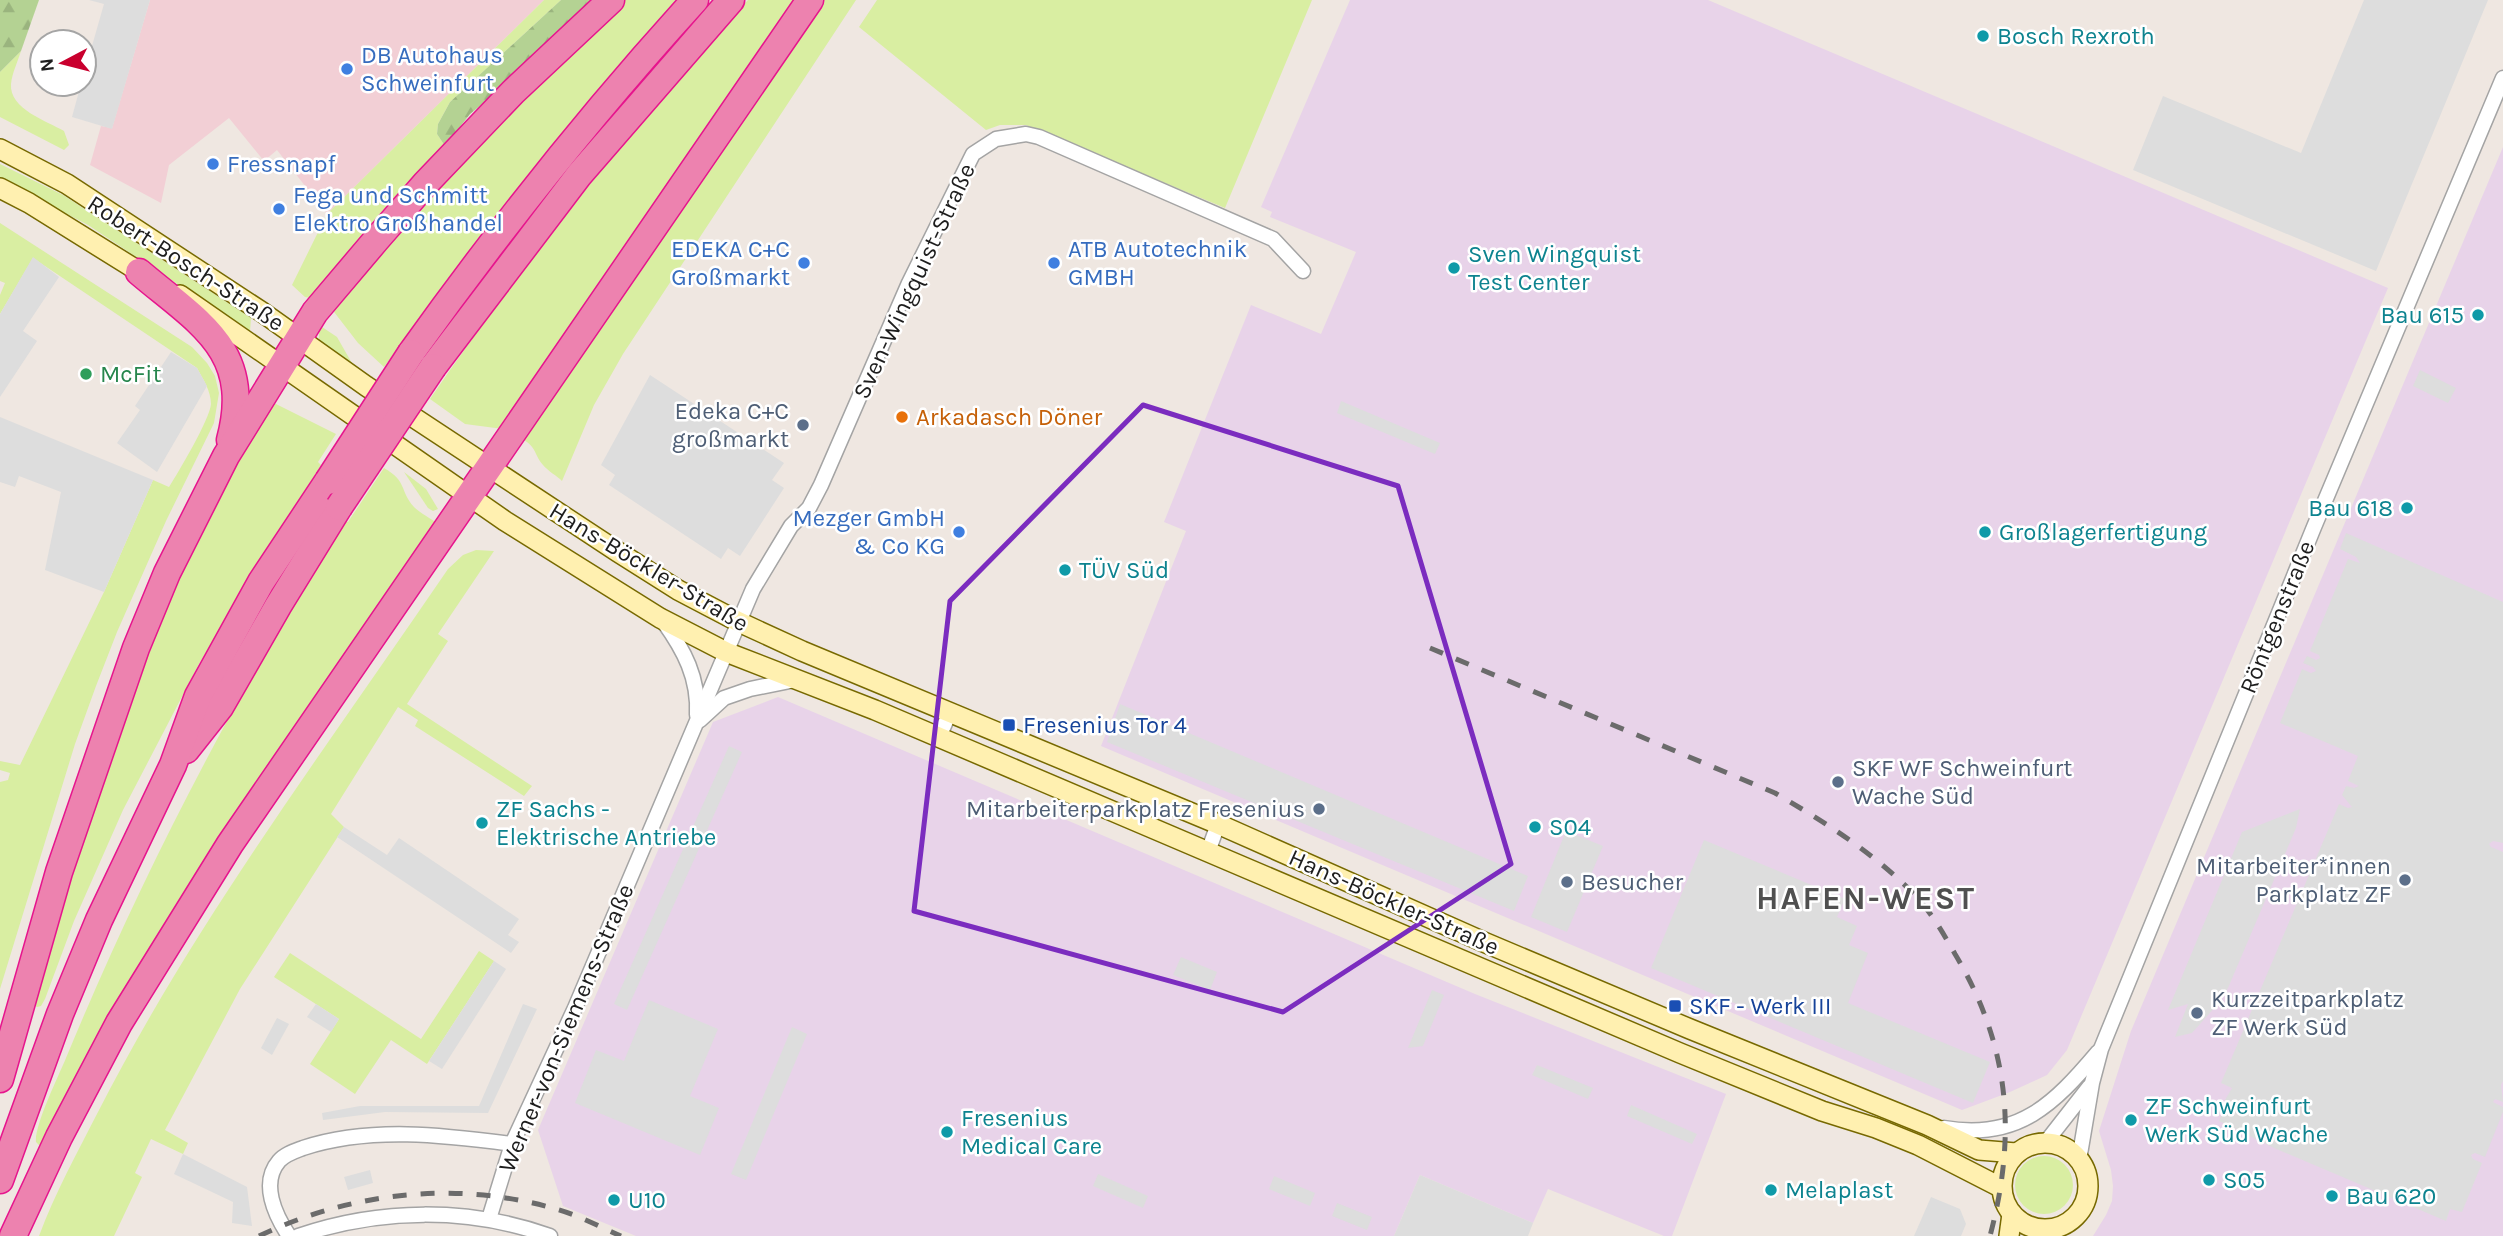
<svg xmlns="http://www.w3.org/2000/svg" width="2503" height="1236" viewBox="0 0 2503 1236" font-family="Karla,sans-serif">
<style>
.commercial{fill:#f2cfd5}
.industrial{fill:#e8d3e9}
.grass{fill:#d9eea2}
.forest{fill:url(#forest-firs)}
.parking{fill:#ddd}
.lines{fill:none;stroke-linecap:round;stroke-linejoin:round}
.street-casing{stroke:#a4a4a4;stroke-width:17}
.secondary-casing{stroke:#776900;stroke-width:22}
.highway-casing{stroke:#e6158d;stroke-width:29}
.street{stroke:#fff;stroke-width:14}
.secondary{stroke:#fff0b0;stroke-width:19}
.highway{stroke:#ed82af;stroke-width:26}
.rail{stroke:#6b6b6b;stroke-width:5;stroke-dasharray:14 14;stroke-linecap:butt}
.highway-bridge-casing{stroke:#e6158d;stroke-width:29;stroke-linecap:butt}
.highway-bridge{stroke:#ed82af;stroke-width:26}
.marked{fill:none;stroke:#7b2cbf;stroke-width:5;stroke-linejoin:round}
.culture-dot{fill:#0f9aa8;stroke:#fff;stroke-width:2.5}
.shop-dot{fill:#3f7fe0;stroke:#fff;stroke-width:2.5}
.leisure-dot{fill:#2e9e5b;stroke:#fff;stroke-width:2.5}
.food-dot{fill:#e8710a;stroke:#fff;stroke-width:2.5}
.service-dot{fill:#5c6f8a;stroke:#fff;stroke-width:2.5}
.transit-dot{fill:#1a4fb4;stroke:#fff;stroke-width:2.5}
.labels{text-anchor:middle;stroke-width:5;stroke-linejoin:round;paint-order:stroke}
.culture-label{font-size:24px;fill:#0d838f;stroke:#fff;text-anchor:start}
.shop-label{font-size:24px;fill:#366cbe;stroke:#fff;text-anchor:start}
.street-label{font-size:24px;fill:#1d1d1d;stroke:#fff}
.leisure-label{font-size:24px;fill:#27864d;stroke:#fff;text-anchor:start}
.service-label{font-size:24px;fill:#4e5e75;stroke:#fff;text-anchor:end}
.food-label{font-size:24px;fill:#c56008;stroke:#fff;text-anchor:start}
.transit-label{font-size:24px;fill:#164399;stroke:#fff;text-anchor:start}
.district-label{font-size:32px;font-weight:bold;letter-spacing:2px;fill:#505050;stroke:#fff}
</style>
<defs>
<pattern id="forest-firs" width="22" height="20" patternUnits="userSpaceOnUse" patternTransform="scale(1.75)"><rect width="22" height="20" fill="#b4d293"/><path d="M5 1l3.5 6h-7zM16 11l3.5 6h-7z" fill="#9ab47e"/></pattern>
</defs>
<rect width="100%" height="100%" fill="#efe7e1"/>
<polygon class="commercial" points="150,0 544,0 327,214 277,150 264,161 229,118 169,165 161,203 90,165 101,126 112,128"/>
<g class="industrial">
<polygon points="1350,0 1708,0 2388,288 2067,1050 2047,1075 2010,1092 1962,1110 1101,746 1186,531 1164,522 1251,305 1321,334 1356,252 1270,217 1272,212 1261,207"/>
<polygon points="2503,147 2503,1236 2093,1236 2106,1215 2112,1201 2113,1186 2111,1170 2099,1131 2131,1031"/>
<polygon points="778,697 1475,994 1726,1094 1672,1236 1664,1236 1548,1189 1533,1223 1420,1175 1394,1236 636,1236 563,1206 538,1130 713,722"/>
</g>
<g class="grass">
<polygon points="544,0 561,0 450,102 438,124 437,134 445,146 422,167 310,298 305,297 292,285 327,214"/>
<polygon points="625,0 676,0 563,133 498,213 384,367 358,343 331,308 500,115"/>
<path d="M748,0H796L503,429L465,424L430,399C526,259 633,126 748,0Z"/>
<path d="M817,0H856L623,354L594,405L562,481C557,476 548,471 543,465C533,453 537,446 520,438Z"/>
<polygon points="877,0 1312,0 1225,208 1026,125 1000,125 986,130 859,27"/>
<path d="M21,51C18,61 12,73 11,84C9,109 47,121 64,131L69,145L64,150L0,117V72Z"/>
<polygon points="0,164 63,195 251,318 250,332 88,225 0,179"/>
<path d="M0,223L192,347L207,363L215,376L219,393L214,423L166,521L117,632L96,686L75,744L0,989V782L8,780L10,773L0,770V761L20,765L104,592L153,480L169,487C178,473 210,419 211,404C211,391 203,379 197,368L33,258L0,314V295L5,283L0,281Z"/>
<polygon points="319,325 337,337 353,365 319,340"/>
<polygon points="268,400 336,434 318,462 321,465 200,662 123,810 74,921 45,999 41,1006 37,1007 33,1005 92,797 184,558"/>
<path d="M384,468C408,482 399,490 414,507C420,513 430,518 437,523L43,1145H39L36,1142C34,1126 59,1075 66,1058C121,925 184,796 255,671C284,620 315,571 346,521L348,522Z"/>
<polygon points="404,472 426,489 438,509 433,511 428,508"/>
<path d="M476,550L494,551L438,634L448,641L407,704L532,786L524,796L415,726L418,720L398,707L331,814L344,827L240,989L165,1130L188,1143L183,1154L151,1139L135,1173L142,1177L114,1236H39C55,1193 77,1153 98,1112C196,920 327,747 448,569L463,555Z"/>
<polygon points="479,951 494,961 427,1064 391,1040 355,1094 310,1064 339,1019 274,977 290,953 421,1039"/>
<circle cx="2044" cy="1185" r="29"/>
</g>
<g class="forest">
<polygon points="0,0 39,0 21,51 0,72"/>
<polygon points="561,0 599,0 508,83 470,114 445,146 437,134 438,124 450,102"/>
</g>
<g class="parking">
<polygon points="89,0 150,0 112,129 72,117 81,84 84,84 84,74 104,4"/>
<polygon points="2364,0 2488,0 2376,271 2133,170 2163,96 2301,153"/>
<polygon points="33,257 59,277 23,331 37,341 0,397 0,314"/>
<polygon points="171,352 197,368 207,386 157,472 117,443 140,410 135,406"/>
<polygon points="2420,370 2456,388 2448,403 2413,386"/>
<polygon points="650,375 784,463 772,480 784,488 740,556 728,548 721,559 609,485 615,475 601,465"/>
<polygon points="1341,401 1440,443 1435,454 1337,413"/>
<polygon points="0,417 153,480 104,592 45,570 61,492 19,476 15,487 0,482"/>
<polygon points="2346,533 2503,602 2503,843 2493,841 2489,844 2491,847 2503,852 2503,1081 2501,1085 2503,1102 2495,1099 2493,1102 2503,1107 2503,1112 2485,1157 2475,1153 2471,1155 2473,1159 2482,1163 2462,1212 2450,1209 2446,1221 2274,1148 2219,1121 2225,1105 2225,1100 2232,1088 2221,1083 2339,804 2348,808 2352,807 2342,795 2346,786 2354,788 2359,786 2348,781 2358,756 2280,723 2302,669 2311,673 2316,671 2313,667 2303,663 2307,656 2316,660 2320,658 2319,655 2310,651 2348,559 2360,563 2356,557 2340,549"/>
<polygon points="1120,704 1528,876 1514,911 1107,742"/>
<polygon points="729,746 742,752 627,1010 614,1004"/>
<polygon points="2300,809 2296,828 2228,988 2217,1005 2192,1033 2175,1037 2188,1004 2168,1010 2242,832"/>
<polygon points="344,827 387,855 399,838 519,919 508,935 519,942 511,953 337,837"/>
<polygon points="1566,831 1603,846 1567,932 1531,917"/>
<polygon points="1704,840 1845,899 1837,917 1857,926 1849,945 1868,953 1848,1003 1990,1062 1973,1103 1651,968"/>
<polygon points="1181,957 1217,972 1210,990 1173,975"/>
<polygon points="494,961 506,969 442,1069 429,1061"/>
<polygon points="1432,990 1444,995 1423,1046 1408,1048"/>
<polygon points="649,1000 718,1029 690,1096 719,1108 700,1155 575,1103 596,1050 624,1061"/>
<polygon points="316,1004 339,1019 331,1032 307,1017"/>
<polygon points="523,1004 537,1009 488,1113 385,1112 323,1120 322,1113 360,1106 479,1106"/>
<polygon points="277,1018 289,1024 272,1055 261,1048"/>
<polygon points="792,1027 807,1034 746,1180 731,1174"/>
<polygon points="1537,1065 1593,1088 1588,1099 1532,1075"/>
<polygon points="1631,1105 1697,1134 1692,1144 1627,1116"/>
<polygon points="183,1154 247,1187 252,1226 232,1223 233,1202 174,1174"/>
<polygon points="370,1170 373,1183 348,1190 344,1177"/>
<polygon points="1098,1174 1148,1196 1143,1208 1093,1186"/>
<polygon points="1420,1175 1533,1223 1528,1236 1394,1236"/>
<polygon points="1274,1176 1315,1193 1310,1206 1269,1189"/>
<polygon points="1931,1197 1960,1209 1966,1224 1961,1236 1914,1236"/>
<polygon points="1337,1203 1372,1217 1367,1230 1332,1216"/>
</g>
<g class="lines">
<defs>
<g id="street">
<path d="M663,621C684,650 699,678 697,715"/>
<polyline points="700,720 724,698 750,689 795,680"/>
<polyline points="939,737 950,712"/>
<polyline points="1208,852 1218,824"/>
<path d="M1944,1128C2018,1141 2054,1104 2098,1052"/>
<polyline points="2046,1142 2089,1087"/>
<polyline points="2079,1160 2092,1083 2101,1049 2314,527 2503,78"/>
<polyline points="489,1219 512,1144 575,1008 753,589 791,526 809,508 821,485 909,283 973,154 996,139 1026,134 1039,137 1273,239 1303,271"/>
<path d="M289,1236C275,1215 260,1183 279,1161C285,1154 295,1151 303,1148C370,1126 444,1135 512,1144"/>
<path d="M298,1236C380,1208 468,1207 550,1236"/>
</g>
<g id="secondary">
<polyline points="0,149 67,184 262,312 366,386 618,552 678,590 739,622 802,651 1218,824 1486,943 1690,1029 1927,1125 1979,1150 2016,1153"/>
<polyline points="0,188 29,203 151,279"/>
<polyline points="180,295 505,521 660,618 726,652 875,710 1680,1053 1822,1111 1876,1128 1918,1145 2000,1187"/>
<circle cx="2045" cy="1186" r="43"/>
<polyline points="2009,1236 2012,1214"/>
</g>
<g id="highway">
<path d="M139,272C199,323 254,350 230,440"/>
<path d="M411,353C499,230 593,112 695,0"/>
<polyline points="433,367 579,175 731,0"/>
<polyline points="186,750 220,707 278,606 339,507"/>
<polyline points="0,1079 59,872 136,648 167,573 226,456 315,312 376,240 425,184 513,92 611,0"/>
<polyline points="0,1180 60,1014 99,920 173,765 198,696 261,582 328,481"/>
<polyline points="13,1236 59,1137 119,1023 230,844 810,0"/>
</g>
</defs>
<use href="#street" class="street-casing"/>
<use href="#secondary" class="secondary-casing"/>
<use href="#highway" class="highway-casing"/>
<use href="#street" class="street"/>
<use href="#secondary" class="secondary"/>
<use href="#highway" class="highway"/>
<g class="rail">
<path d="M1430,648L1775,793C1823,821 1869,850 1909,889C1928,907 1942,931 1955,954C2010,1046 2017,1134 1990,1236"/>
<path d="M259,1236C352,1192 456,1180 556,1209C578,1215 600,1227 621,1236"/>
</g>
<defs>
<g id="highway-bridge">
<polyline points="328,481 411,353"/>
<polyline points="339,507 433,367"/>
</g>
</defs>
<use href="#highway-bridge" class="highway-bridge-casing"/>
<use href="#highway-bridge" class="highway-bridge"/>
</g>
<path class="marked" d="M1143,405L1398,486L1511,864L1283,1012L914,911L950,601Z"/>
<g class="culture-dot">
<circle cx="1983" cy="36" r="7"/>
<circle cx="1454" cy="268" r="7"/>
<circle cx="2478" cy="315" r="7"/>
<circle cx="2407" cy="508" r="7"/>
<circle cx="1985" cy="532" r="7"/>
<circle cx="1065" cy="570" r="7"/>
<circle cx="482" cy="823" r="7"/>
<circle cx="1535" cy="827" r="7"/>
<circle cx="2131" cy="1120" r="7"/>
<circle cx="947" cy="1132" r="7"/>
<circle cx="2209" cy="1180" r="7"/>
<circle cx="1771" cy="1190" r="7"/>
<circle cx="2332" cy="1196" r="7"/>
<circle cx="614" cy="1200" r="7"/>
</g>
<g class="shop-dot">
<circle cx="347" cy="69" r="7"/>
<circle cx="213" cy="164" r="7"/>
<circle cx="279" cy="209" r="7"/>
<circle cx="804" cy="263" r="7"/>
<circle cx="1054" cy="263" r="7"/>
<circle cx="959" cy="532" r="7"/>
</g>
<circle class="leisure-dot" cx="86" cy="374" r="7"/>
<circle class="food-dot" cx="902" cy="417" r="7"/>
<g class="service-dot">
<circle cx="803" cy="425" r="7"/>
<circle cx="1838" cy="782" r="7"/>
<circle cx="1319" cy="809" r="7"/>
<circle cx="2405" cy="880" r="7"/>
<circle cx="1567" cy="882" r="7"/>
<circle cx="2197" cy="1013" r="7"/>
</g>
<g class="transit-dot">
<rect x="1002" y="718" width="14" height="14" rx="3.5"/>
<rect x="1668" y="999" width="14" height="14" rx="3.5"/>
</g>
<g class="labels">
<g class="culture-label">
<text x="1997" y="44">Bosch Rexroth</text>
<text x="1468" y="262">Sven Wingquist<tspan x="1468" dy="28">Test Center</tspan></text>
<text x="2464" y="323" text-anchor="end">Bau 615</text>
<text x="2393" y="516" text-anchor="end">Bau 618</text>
<text x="1999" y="540">Großlagerfertigung</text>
<text x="1079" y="578">TÜV Süd</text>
<text x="496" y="817">ZF Sachs -<tspan x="496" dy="28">Elektrische Antriebe</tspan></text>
<text x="1549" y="835">S04</text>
<text x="2145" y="1114">ZF Schweinfurt<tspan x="2145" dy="28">Werk Süd Wache</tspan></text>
<text x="961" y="1126">Fresenius<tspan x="961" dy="28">Medical Care</tspan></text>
<text x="2223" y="1188">S05</text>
<text x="1785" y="1198">Melaplast</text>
<text x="2346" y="1204">Bau 620</text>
<text x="628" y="1208">U10</text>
</g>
<g class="shop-label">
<text x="361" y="63">DB Autohaus<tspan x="361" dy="28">Schweinfurt</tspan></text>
<text x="227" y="172">Fressnapf</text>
<text x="293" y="203">Fega und Schmitt<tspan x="293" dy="28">Elektro Großhandel</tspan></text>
<text x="790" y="257" text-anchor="end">EDEKA C+C<tspan x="790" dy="28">Großmarkt</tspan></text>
<text x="1068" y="257">ATB Autotechnik<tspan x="1068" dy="28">GMBH</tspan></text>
<text x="945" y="526" text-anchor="end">Mezger GmbH<tspan x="945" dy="28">&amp; Co KG</tspan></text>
</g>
<g class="street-label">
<text transform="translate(186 263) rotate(33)" y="8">Robert-Bosch-Straße</text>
<text transform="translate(914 281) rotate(-65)" y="8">Sven-Wingquist-Straße</text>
<text transform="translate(649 567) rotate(31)" y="8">Hans-Böckler-Straße</text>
<text transform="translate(2277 617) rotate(-68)" y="8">Röntgenstraße</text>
<text transform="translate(1394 902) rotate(24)" y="8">Hans-Böckler-Straße</text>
<text transform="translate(566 1028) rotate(-67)" y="8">Werner-von-Siemens-Straße</text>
</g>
<g class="leisure-label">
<text x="100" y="382">McFit</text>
</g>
<g class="service-label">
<text x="789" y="419">Edeka C+C<tspan x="789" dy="28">großmarkt</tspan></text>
<text x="1852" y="776" text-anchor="start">SKF WF Schweinfurt<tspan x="1852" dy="28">Wache Süd</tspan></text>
<text x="1305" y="817">Mitarbeiterparkplatz Fresenius</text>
<text x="2391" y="874">Mitarbeiter*innen<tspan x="2391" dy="28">Parkplatz ZF</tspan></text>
<text x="1581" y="890" text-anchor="start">Besucher</text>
<text x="2211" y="1007" text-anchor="start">Kurzzeitparkplatz<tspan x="2211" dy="28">ZF Werk Süd</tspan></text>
</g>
<g class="food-label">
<text x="916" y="425">Arkadasch Döner</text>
</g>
<g class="transit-label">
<text x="1023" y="733">Fresenius Tor 4</text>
<text x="1689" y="1014">SKF - Werk III</text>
</g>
<g class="district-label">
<text x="1866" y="909">HAFEN-WEST</text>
</g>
</g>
<g transform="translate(63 63) rotate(263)"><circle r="33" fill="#ffffff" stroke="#a5a5a5" stroke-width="2"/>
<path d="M0-5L12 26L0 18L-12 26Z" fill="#c9002e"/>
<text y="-10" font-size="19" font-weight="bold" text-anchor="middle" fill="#1d1d1d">N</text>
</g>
</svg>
